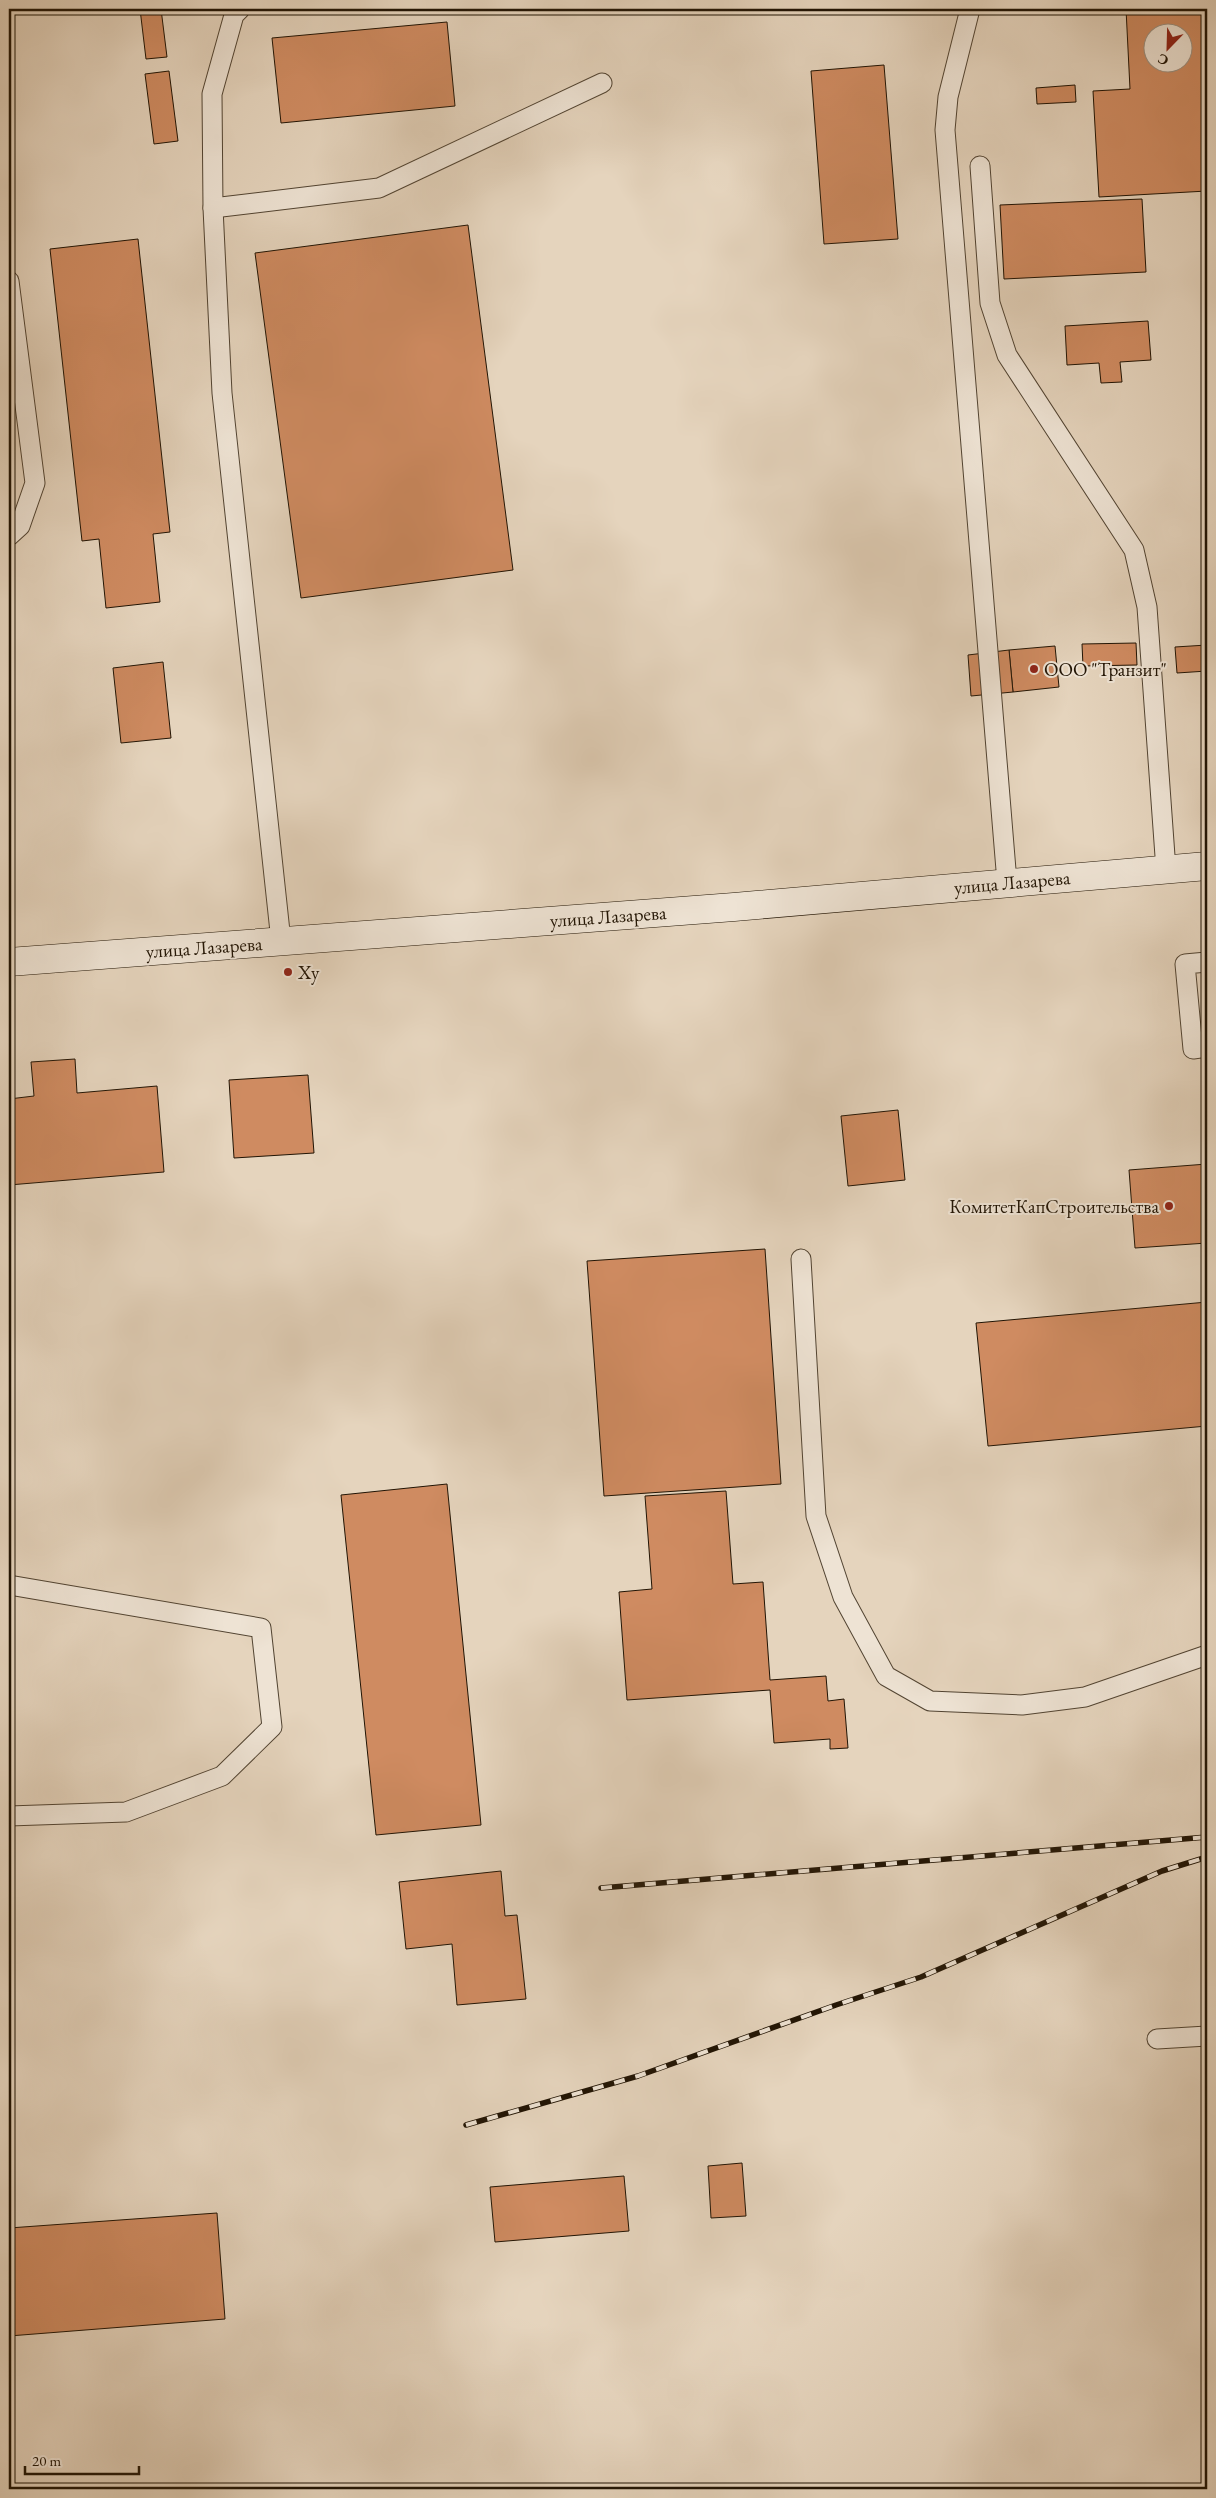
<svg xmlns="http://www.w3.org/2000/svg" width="1216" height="2498" viewBox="0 0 1216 2498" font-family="'EB Garamond',serif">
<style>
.building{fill:#cf8b61;stroke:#211404;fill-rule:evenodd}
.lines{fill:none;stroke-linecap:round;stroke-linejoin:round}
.lane-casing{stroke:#524432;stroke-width:21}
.secondary-casing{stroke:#211404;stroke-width:29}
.lane{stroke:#eee3d4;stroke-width:19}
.secondary{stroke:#eee3d4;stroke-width:28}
.rail-casing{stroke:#211404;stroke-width:5.5}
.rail{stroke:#eee3d4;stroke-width:4;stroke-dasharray:11;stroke-linecap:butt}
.poi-dot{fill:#8f2418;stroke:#eee3d4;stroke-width:2}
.labels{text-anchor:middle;stroke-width:4;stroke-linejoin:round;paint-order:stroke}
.poi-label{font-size:19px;fill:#211404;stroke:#eee3d4;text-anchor:start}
.street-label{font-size:19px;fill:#211404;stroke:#eee3d4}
</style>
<rect width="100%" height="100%" fill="#e5d4bd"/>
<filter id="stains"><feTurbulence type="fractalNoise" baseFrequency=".004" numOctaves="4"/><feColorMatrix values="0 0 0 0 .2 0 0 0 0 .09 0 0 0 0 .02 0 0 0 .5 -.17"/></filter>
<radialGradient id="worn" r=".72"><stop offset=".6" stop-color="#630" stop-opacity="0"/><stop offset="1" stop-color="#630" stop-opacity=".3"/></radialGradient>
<g class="building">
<polygon points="140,9 161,9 167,57 146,59"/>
<path d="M1126,9H1207V191L1099,197L1093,91L1130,89ZM1154,32H1184V62H1154Z"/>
<polygon points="447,22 455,106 281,123 272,38"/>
<polygon points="884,65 898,239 824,244 811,71"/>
<polygon points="169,71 178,141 154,144 145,74"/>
<polygon points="1075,85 1076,102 1037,104 1036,88"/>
<polygon points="1142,199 1146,272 1004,279 1000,205"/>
<polygon points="468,225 513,570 301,598 255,253"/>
<polygon points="138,239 170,532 153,534 160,602 106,608 99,539 82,541 50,249"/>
<polygon points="1148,321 1151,360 1120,362 1122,382 1101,383 1099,363 1067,365 1065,326"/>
<polygon points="1136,643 1137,665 1083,666 1082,644"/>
<polygon points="1207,645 1207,671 1177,673 1175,647"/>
<polygon points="1055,646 1059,687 1013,692 1009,650"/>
<polygon points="1009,650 1013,692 971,696 968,655"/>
<polygon points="163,662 171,738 121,743 113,668"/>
<polygon points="75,1059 77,1093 157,1086 164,1172 9,1185 9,1099 34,1096 31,1062"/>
<polygon points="308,1075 314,1153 234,1158 229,1080"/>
<polygon points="898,1110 905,1180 848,1186 841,1116"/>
<polygon points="1207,1164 1207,1243 1135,1248 1129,1170"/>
<polygon points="765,1249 781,1484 604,1496 587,1261"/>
<polygon points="1207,1302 1207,1426 988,1446 976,1323"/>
<polygon points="447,1484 481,1825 376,1835 341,1495"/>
<polygon points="726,1491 733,1584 763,1582 770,1680 826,1676 828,1701 844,1699 848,1748 830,1749 830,1739 774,1743 770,1690 627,1700 619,1592 652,1589 645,1496"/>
<polygon points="501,1871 505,1916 517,1915 526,1999 457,2005 452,1944 406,1949 399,1882"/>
<polygon points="742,2163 746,2216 711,2218 708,2166"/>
<polygon points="624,2176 629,2231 495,2242 490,2187"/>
<polygon points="217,2213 225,2319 9,2336 9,2228"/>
</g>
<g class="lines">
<defs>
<g id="lane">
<polyline points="240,9 234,15 212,94 213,208 222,393 281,941"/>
<polyline points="970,9 948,97 945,130 1007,882"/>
<polyline points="980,166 990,303 1007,355 1134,550 1147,607 1166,870"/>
<polyline points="213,208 379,188 602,83"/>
<polyline points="9,281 35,483 20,526 9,536"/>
<polyline points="1207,962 1185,964 1193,1049 1207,1047"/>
<polyline points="801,1259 816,1516 843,1597 886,1676 930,1701 1022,1705 1085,1697 1207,1655"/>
<polyline points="9,1585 261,1628 272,1727 222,1776 126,1812 9,1816"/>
<polyline points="1157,2039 1207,2036"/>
</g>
<polyline id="secondary" points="9,962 734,907 1207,866"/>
</defs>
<use href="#lane" class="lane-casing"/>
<use href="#secondary" class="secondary-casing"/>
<use href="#lane" class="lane"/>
<use href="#secondary" class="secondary"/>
<defs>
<g id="rail">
<polyline points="601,1888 1207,1837"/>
<polyline points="466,2125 638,2076 836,2005 921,1977 1162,1871 1207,1857"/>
</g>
</defs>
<use href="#rail" class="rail-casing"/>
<use href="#rail" class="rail"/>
</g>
<g class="poi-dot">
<circle cx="1034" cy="669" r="5"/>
<circle cx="288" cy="972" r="5"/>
<circle cx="1169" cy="1206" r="5"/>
</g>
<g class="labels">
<g class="poi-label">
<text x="1044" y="676">ООО "Транзит"</text>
<text x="298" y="979">Xy</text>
<text x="1159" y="1213" text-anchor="end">КомитетКапСтроительства</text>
</g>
<g class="street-label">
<text transform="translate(1012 882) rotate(-5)" y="7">улица Лазарева</text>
<text transform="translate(608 916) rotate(-4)" y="7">улица Лазарева</text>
<text transform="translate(204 947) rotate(-4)" y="7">улица Лазарева</text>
</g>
</g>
<rect width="1216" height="2498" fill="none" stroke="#e5d4bd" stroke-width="30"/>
<rect x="10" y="10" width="1196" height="2478" fill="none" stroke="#211404" stroke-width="2.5"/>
<rect x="15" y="15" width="1186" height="2468" fill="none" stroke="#211404"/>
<g transform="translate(1168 48) rotate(203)"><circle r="24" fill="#eee3d4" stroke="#9c9081"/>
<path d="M0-4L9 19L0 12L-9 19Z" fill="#8f2418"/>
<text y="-8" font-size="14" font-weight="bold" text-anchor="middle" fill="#211404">С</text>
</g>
<path d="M25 2466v8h114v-8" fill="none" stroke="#211404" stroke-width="2.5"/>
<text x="32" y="2466" font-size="15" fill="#211404" stroke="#eee3d4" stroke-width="4" paint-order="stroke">20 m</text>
<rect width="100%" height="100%" filter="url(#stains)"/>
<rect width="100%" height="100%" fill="url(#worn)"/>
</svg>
